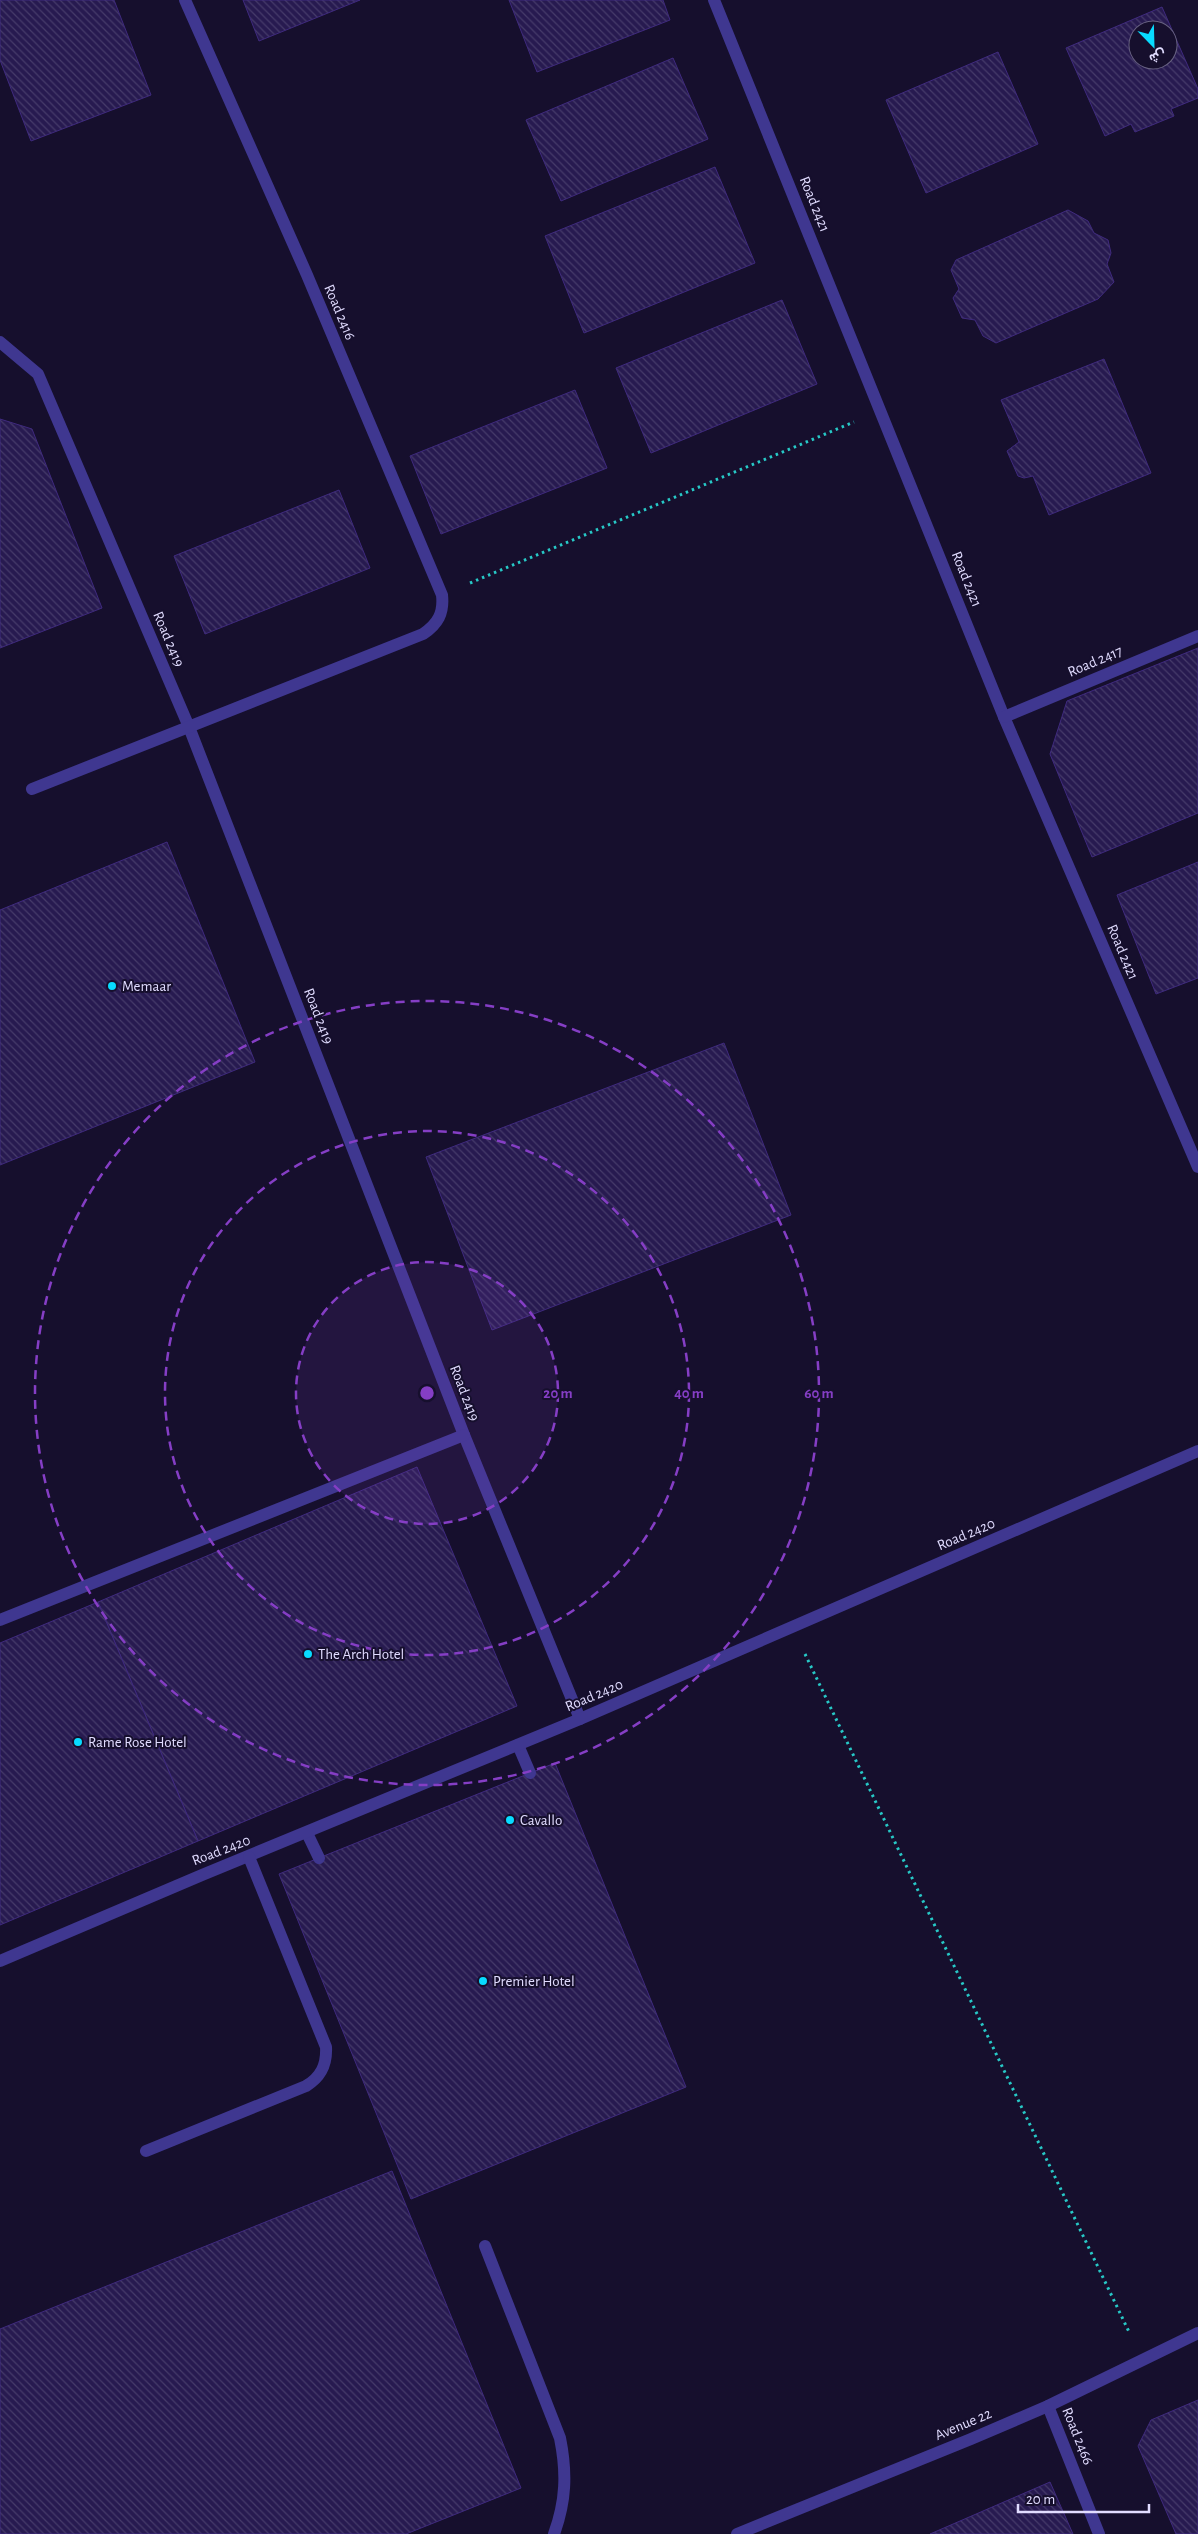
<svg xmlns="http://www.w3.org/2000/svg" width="1198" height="2534" viewBox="0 0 1198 2534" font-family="'Alegreya Sans',Vazirmatn,sans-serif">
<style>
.building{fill:url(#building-back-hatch);stroke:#3f2a7e;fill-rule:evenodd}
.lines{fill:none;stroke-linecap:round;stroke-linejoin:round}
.path{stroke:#27c8c6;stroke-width:3;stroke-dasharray:2.5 4;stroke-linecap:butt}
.minor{stroke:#3f3790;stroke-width:12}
.ring{fill:none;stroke:#853ec5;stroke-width:2.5;stroke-dasharray:9 6}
.poi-dot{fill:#08dbff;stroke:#160f2d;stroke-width:2}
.labels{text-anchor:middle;stroke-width:4;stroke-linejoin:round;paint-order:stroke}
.street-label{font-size:15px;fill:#e1dcff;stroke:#160f2d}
.poi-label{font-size:15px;fill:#e1dcff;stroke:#160f2d;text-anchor:start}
.centre{fill:#853ec5;stroke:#160f2d;stroke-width:2.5}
.ring-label{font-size:15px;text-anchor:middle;font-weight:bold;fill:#853ec5;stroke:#160f2d;stroke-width:4;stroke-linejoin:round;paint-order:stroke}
</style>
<defs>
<pattern id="building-back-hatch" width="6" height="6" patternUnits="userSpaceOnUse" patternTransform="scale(1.25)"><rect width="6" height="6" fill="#271a50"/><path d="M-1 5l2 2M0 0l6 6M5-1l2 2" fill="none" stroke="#463b6a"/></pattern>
</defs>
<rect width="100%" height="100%" fill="#160f2d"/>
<g class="building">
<polygon points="0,0 114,0 151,95 31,141 0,60"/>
<polygon points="243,0 360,0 259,41"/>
<polygon points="509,0 663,0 670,20 537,72"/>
<path d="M1162,7L1198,89V98L1171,109L1174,116L1135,132L1131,124L1105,136L1066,48ZM1138,30H1168V60H1138Z"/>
<polygon points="998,52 1038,144 926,193 886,100"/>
<polygon points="673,58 708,139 561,201 526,120"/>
<polygon points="715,167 755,263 584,333 545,236"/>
<polygon points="1068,210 1088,221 1094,233 1108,240 1111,253 1107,264 1114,282 1098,299 996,343 983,336 975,320 962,318 953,298 959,289 951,270 956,260"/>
<polygon points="782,300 817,384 651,453 616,368"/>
<polygon points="1104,359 1151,473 1049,515 1033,476 1024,478 1018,476 1007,451 1019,442 1001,400"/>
<polygon points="575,390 607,468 441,534 410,456"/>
<polygon points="0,419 32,429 102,608 0,648"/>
<polygon points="339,490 370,568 205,634 174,556"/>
<polygon points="1198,648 1198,813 1092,857 1050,754 1067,701"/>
<polygon points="167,842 255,1062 0,1165 0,910"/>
<polygon points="1198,862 1198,978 1156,994 1117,895"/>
<polygon points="724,1043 791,1215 492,1330 426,1157"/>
<polygon points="417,1467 517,1706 198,1841 98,1602"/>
<polygon points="98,1602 198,1841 0,1925 0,1643"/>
<polygon points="555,1763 686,2087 411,2199 279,1874"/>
<polygon points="392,2171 521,2488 406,2534 0,2534 0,2329"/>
<polygon points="1198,2400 1198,2534 1176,2534 1138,2446 1151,2420"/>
<polygon points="1050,2482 1073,2534 930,2534"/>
</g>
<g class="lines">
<g class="path">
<polyline points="470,583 854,422"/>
<polyline points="805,1654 1130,2334"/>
</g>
<g class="minor">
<polyline points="714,0 1004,717 1198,1167"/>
<polyline points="0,342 38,374 189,727 464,1435 580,1719"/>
<polyline points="1004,717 1198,636"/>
<path d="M32,789L423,634C438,624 444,613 442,595L307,275L185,0"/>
<polyline points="0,1620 464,1435"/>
<polyline points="518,1745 530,1773"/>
<polyline points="307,1833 319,1858"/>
<polyline points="0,1961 202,1875 580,1719 1198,1451"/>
<path d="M146,2151L306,2086C321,2077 327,2065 326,2047L249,1857"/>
<path d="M485,2246L560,2438C567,2473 566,2501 554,2534"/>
<polyline points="1048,2406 1099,2534"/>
<polyline points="737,2534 971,2439 1048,2406 1198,2333"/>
</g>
</g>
<circle cx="427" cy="1393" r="131" fill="#853ec5" fill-opacity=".12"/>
<g class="ring">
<circle cx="427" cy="1393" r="131"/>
<circle cx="427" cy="1393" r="262"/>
<circle cx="427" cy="1393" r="392"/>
</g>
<g class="poi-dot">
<circle cx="112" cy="986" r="5"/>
<circle cx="308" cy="1654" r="5"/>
<circle cx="78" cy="1742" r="5"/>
<circle cx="510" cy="1820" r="5"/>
<circle cx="483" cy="1981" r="5"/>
</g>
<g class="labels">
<g class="street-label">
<text transform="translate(815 204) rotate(68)" y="5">Road 2421</text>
<text transform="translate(340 312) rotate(67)" y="5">Road 2416</text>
<text transform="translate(967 579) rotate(68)" y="5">Road 2421</text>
<text transform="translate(169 639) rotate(67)" y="5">Road 2419</text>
<text transform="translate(1095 661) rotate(-23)" y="5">Road 2417</text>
<text transform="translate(1123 952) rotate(67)" y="5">Road 2421</text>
<text transform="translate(319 1016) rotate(69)" y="5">Road 2419</text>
<text transform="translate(465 1393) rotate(69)" y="5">Road 2419</text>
<text transform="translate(966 1534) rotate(-23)" y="5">Road 2420</text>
<text transform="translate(594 1695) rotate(-23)" y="5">Road 2420</text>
<text transform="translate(221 1850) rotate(-21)" y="5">Road 2420</text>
<text transform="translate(963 2424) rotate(-23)" y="5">Avenue 22</text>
<text transform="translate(1078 2436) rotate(68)" y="5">Road 2466</text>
</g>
<g class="poi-label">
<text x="122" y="991">Memaar</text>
<text x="318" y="1659">The Arch Hotel</text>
<text x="88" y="1747">Rame Rose Hotel</text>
<text x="520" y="1825">Cavallo</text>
<text x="493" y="1986">Premier Hotel</text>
</g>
</g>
<circle cx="427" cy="1393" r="8" class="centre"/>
<g class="ring-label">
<text x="558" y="1398">20 m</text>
<text x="689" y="1398">40 m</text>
<text x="819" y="1398">60 m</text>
</g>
<g transform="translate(1153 45) rotate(157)"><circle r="24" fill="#160f2d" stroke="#676181"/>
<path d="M0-4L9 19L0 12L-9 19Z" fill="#08dbff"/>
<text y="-8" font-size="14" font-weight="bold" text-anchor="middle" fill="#e1dcff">ش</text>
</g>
<path d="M1018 2504v8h131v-8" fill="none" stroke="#e1dcff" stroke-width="2.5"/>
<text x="1026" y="2504" font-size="15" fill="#e1dcff" stroke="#160f2d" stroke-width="4" paint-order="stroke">20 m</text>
</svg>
